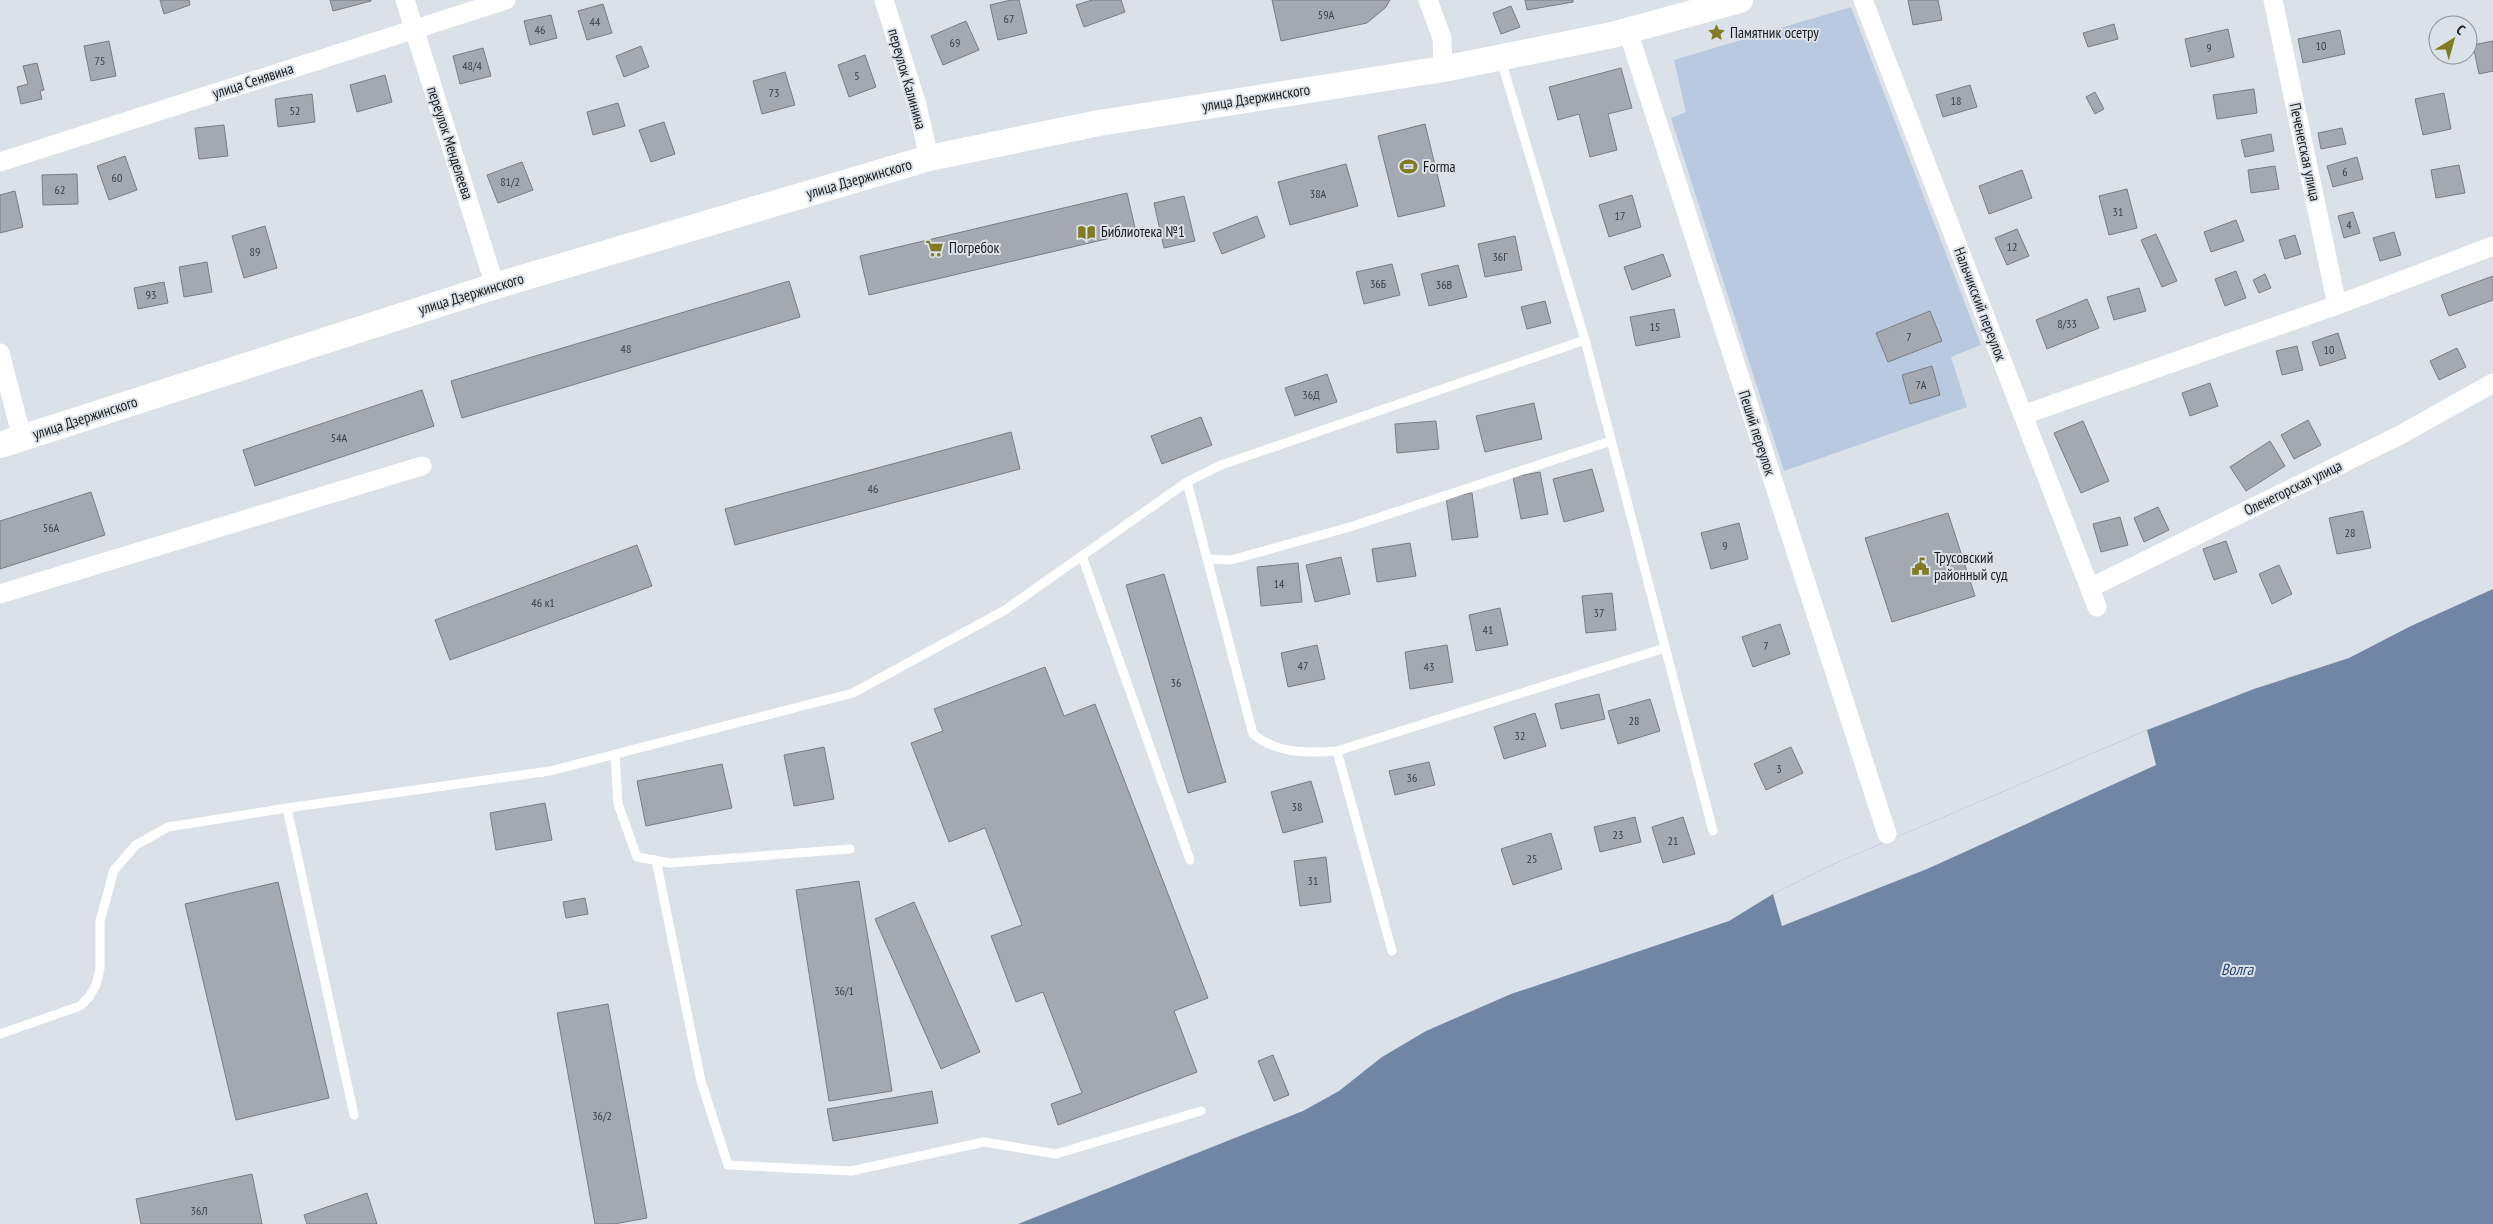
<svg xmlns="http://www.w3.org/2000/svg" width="2493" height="1224" viewBox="0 0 2493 1224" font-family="'PT Sans Narrow',sans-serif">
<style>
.green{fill:#b9cae0}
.water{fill:#7086a4}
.pier{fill:#dbe1e9}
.building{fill:#a4a9b1;stroke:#787d84}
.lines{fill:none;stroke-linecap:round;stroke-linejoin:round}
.service{stroke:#fff;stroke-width:9}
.minor{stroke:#fff;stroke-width:19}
.secondary{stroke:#fff;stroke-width:26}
.labels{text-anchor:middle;stroke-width:4;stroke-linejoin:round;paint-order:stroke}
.number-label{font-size:12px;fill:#3b3e42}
.poi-label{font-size:15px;fill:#181b1d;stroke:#dbe1e9;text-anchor:start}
.street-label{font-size:15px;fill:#181b1d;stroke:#dbe1e9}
.water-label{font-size:16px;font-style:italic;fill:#254671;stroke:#dbe1e9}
</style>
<rect width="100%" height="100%" fill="#dbe1e9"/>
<polygon class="green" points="1851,7 1981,345 1951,357 1967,407 1784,471 1671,118 1686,112 1674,60"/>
<polygon class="water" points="2493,589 2493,1224 1018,1224 1303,1111 1339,1091 1382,1057 1426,1031 1511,994 1729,921 1773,894 1829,866 2147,730 2254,689 2349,658 2411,626"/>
<polygon class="pier" points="2147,730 2156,765 1927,869 1782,926 1773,894 1829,866"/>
<g class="building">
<polygon points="160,0 189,0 190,5 164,14"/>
<polygon points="330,0 371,0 371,1 333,11"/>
<polygon points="1011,0 1019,0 1027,33 998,40 990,5"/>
<polygon points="1092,0 1121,0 1125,12 1084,27 1076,5"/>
<polygon points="1272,0 1390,0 1386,7 1367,23 1281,41"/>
<polygon points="1525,0 1573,0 1573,2 1527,10"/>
<polygon points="1908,0 1938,0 1942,20 1913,25"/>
<polygon points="603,4 612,33 587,40 578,11"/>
<polygon points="1511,6 1520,27 1501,34 1493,13"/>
<polygon points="551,15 557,38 530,45 524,21"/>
<polygon points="966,21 979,50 943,65 931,36"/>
<polygon points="2114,24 2118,39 2088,47 2083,33"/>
<polygon points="2228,29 2234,57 2191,67 2185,39"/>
<polygon points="2340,30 2345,54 2303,63 2298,39"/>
<polygon points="109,41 116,76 91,81 84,46"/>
<polygon points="2493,41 2493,71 2479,74 2473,45"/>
<polygon points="641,46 649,67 624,77 616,56"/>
<polygon points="483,48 491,76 460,84 453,56"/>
<polygon points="865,55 876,87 849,97 838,65"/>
<polygon points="37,63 44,90 40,91 42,99 21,104 17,87 28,84 23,66"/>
<polygon points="1621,68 1632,108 1608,114 1617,150 1590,157 1579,114 1558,120 1549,87"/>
<polygon points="785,72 795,105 762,114 753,81"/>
<polygon points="385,75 392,102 357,112 350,85"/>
<polygon points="1970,85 1977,107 1943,117 1936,95"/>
<polygon points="2254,89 2257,113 2217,119 2213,95"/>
<polygon points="2095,92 2104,109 2095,114 2086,97"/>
<polygon points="2444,93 2451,129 2423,135 2415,99"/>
<polygon points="312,94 315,122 278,127 275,99"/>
<polygon points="618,103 625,126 593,135 587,112"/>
<polygon points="664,122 675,154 651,162 639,130"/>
<polygon points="1425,124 1445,206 1398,217 1378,136"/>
<polygon points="224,125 228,156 199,159 195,128"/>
<polygon points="2342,128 2346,144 2321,149 2318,133"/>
<polygon points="2271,134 2274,151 2245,157 2241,140"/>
<polygon points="125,156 137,190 109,200 97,166"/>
<polygon points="2357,157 2363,179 2333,187 2327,166"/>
<polygon points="522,162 533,190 498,203 487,175"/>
<polygon points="1346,164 1358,206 1290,225 1278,182"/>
<polygon points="2459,165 2465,193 2436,198 2431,170"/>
<polygon points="2275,166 2279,189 2251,193 2248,170"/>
<polygon points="2022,170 2032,198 1989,214 1979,186"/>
<polygon points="77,174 78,204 43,205 42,175"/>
<polygon points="2127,189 2137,228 2109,235 2099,196"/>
<polygon points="15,191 23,227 0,233 0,195"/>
<polygon points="1127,193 1136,232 869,295 860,256"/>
<polygon points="1632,195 1641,227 1609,237 1599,205"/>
<polygon points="1184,196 1195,241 1164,248 1154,203"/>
<polygon points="2353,212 2360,233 2344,238 2338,216"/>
<polygon points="1257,216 1265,237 1222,254 1213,233"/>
<polygon points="2236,220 2244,241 2211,252 2204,232"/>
<polygon points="265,226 277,268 244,278 232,236"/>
<polygon points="2017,229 2029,256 2007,265 1995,238"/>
<polygon points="2394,232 2401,255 2380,261 2373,238"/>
<polygon points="2156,234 2177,281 2162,287 2141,240"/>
<polygon points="2295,235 2301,254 2285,259 2279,240"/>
<polygon points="1515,236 1522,270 1485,277 1478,244"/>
<polygon points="1663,254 1671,276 1632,290 1624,267"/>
<polygon points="207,262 212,292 184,297 179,267"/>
<polygon points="1392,264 1400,295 1364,304 1356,272"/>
<polygon points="1458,265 1467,297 1429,306 1421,274"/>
<polygon points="2236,271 2246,298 2225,306 2215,279"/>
<polygon points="2265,274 2271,288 2259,293 2253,280"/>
<polygon points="2493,276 2493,300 2449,316 2441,295"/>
<polygon points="789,281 800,317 462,418 451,381"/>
<polygon points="164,282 168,303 138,309 134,288"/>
<polygon points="2139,288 2146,311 2114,320 2107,297"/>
<polygon points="2087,299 2099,328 2047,349 2036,320"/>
<polygon points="1545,301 1551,323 1527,329 1521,307"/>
<polygon points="1674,309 1680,337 1636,346 1630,317"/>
<polygon points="1930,311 1942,341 1888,362 1876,333"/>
<polygon points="2338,333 2346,358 2320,366 2312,342"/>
<polygon points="2297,346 2303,370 2282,375 2276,351"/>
<polygon points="2457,348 2466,367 2439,380 2430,361"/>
<polygon points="1932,366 1940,395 1910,404 1902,375"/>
<polygon points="1327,374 1337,402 1295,416 1285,388"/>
<polygon points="2210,383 2218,406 2190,416 2182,393"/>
<polygon points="422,390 434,426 255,486 243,450"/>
<polygon points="1534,403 1542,439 1485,452 1476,416"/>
<polygon points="1201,417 1212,445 1162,464 1151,436"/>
<polygon points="2308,420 2321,445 2294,459 2281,435"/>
<polygon points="1436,421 1439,449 1397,453 1395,424"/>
<polygon points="2083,421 2109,481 2081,493 2054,433"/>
<polygon points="1011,432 1020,469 735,545 725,509"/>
<polygon points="2270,441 2285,466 2246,491 2230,467"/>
<polygon points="1592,469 1604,511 1564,522 1553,479"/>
<polygon points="1540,472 1548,514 1521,519 1513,477"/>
<polygon points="91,492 105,535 0,569 0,521"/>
<polygon points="1472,493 1478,537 1452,540 1446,497"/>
<polygon points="2158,507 2169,530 2144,542 2134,518"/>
<polygon points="2363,511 2371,548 2337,554 2329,518"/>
<polygon points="1948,513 1975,596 1892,622 1865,538"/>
<polygon points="2120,517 2128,545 2101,552 2093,524"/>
<polygon points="1739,523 1748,559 1711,569 1701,533"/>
<polygon points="2226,541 2237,572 2214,580 2203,549"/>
<polygon points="1410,543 1416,576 1377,582 1372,549"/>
<polygon points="637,545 652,586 450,660 435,620"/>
<polygon points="1341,557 1350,594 1315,602 1306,565"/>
<polygon points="1298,563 1302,602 1261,606 1257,567"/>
<polygon points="2279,565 2292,594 2272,604 2259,574"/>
<polygon points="1164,574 1226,782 1188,793 1126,585"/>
<polygon points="1612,593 1616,630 1586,633 1582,596"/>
<polygon points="1500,608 1508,645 1476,651 1469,615"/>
<polygon points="1780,624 1790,654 1753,667 1742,637"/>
<polygon points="1317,645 1325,679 1288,687 1281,653"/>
<polygon points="1447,645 1453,682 1410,689 1405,652"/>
<polygon points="1045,667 1064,716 1095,704 1208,998 1174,1011 1197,1072 1058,1125 1051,1104 1082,1093 1043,992 1016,1002 991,936 1022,925 985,828 949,842 911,743 943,731 934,709"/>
<polygon points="1599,694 1605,719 1561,729 1555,704"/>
<polygon points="1650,699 1660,731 1618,744 1608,711"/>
<polygon points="1535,713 1546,746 1504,759 1494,727"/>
<polygon points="824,747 834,799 794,806 784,755"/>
<polygon points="1791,747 1803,773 1766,790 1754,764"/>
<polygon points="1429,762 1435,785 1395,795 1389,771"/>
<polygon points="722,764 732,808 646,826 637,781"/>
<polygon points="1311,781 1323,822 1283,833 1271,792"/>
<polygon points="545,803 552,840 496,850 490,813"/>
<polygon points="1635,817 1641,842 1600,852 1594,827"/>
<polygon points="1683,817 1695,854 1663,863 1652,827"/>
<polygon points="1551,833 1562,869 1513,885 1501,849"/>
<polygon points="1326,857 1331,902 1300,906 1294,861"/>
<polygon points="859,881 892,1091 829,1101 796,890"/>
<polygon points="278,882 329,1098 236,1120 185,904"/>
<polygon points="585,898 588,914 566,918 563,902"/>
<polygon points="914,902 980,1052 941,1069 875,919"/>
<polygon points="608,1004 647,1218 614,1224 595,1224 557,1013"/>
<polygon points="1273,1055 1289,1095 1274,1101 1258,1061"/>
<polygon points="932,1091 938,1123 833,1141 827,1109"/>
<polygon points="252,1174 262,1224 141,1224 136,1199"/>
<polygon points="367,1193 377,1224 307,1224 304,1215"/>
</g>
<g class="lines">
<g class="service">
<polyline points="1501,60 1585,340 1713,831"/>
<path d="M1187,482L1253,734C1278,754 1306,753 1337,751L1665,648"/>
<polyline points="1082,556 1190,860"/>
<polyline points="1207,559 1231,560 1350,527 1611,441"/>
<polyline points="1337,751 1392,951"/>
<polyline points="615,754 618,804 637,857 670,863 850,849"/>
<polyline points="656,860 701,1081 728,1165 851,1171 984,1142 1056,1154 1201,1111"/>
<polyline points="0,1034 80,1006 89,997 96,985 100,969 100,921 114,870 136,845 168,827 287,808"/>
<polyline points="354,1115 287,808 550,771 853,693 1005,610 1187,482 1221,465 1585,340"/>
</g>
<g class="minor">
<polyline points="405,0 495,286"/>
<polyline points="884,0 917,105 929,158"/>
<polyline points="1428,0 1442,38 1443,69"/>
<polyline points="1863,0 2097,607"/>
<polyline points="2273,0 2337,305"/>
<polyline points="1628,31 1887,834"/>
<polyline points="0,162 506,0"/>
<polyline points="0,353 22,438"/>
<polyline points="2023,415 2337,305 2493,246"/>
<polyline points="2090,588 2400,435 2493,383"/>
<polyline points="0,594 422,466"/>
</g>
<polyline class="secondary" points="0,445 495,286 929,158 1099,123 1443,69 1612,35 1740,0"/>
</g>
<defs>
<symbol id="sight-bare" viewBox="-9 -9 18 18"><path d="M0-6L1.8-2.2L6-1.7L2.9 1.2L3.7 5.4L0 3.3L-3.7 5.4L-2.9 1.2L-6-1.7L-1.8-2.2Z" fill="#817b22" stroke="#dbe1e9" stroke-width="2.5" paint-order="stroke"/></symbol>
<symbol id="stadium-bare" viewBox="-9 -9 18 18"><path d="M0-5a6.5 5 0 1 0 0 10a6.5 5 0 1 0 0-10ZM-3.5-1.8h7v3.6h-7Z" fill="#817b22" stroke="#dbe1e9" stroke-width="2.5" paint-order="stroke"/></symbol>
<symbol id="library-bare" viewBox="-9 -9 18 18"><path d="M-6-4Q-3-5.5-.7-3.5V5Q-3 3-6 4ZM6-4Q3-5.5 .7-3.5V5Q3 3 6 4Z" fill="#817b22" stroke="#dbe1e9" stroke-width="2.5" paint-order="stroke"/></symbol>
<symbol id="supermarket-bare" viewBox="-9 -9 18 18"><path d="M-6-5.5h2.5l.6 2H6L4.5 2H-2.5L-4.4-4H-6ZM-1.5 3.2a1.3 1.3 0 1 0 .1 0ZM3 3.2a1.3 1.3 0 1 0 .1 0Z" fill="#817b22" stroke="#dbe1e9" stroke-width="2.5" paint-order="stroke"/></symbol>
<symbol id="civic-bare" viewBox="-9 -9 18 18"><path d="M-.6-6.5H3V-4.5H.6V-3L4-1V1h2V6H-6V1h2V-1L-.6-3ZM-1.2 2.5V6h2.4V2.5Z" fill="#817b22" stroke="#dbe1e9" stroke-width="2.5" paint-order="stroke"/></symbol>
</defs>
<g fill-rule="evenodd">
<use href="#sight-bare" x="1704" y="20" width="25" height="25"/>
<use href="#stadium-bare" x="1396" y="154" width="25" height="25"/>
<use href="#library-bare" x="1074" y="220" width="25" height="25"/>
<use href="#supermarket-bare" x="922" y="236" width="25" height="25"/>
<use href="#civic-bare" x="1908" y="554" width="25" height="25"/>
</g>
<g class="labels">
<g class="number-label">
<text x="1326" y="19">59А</text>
<text x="1009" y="23">67</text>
<text x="595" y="26">44</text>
<text x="540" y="34">46</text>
<text x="955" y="47">69</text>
<text x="2321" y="50">10</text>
<text x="2209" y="52">9</text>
<text x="100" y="65">75</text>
<text x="472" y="70">48/4</text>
<text x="857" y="80">5</text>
<text x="774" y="97">73</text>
<text x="1956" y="105">18</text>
<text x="295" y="115">52</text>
<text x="2345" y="176">6</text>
<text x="117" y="182">60</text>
<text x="510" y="186">81/2</text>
<text x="60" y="194">62</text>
<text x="1318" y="198">38А</text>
<text x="2118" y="216">31</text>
<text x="1620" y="220">17</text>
<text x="2349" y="229">4</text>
<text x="2012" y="251">12</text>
<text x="255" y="256">89</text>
<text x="1500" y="261">36Г</text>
<text x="1378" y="288">36Б</text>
<text x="1444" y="289">36В</text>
<text x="151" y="299">93</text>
<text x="2067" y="328">8/33</text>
<text x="1655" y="331">15</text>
<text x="1909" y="341">7</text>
<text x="626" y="353">48</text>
<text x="2329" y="354">10</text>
<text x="1921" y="389">7А</text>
<text x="1311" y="399">36Д</text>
<text x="339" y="442">54А</text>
<text x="873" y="493">46</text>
<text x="51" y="532">56А</text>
<text x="2350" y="537">28</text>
<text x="1725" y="550">9</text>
<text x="1279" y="588">14</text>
<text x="543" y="607">46 к1</text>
<text x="1599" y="617">37</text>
<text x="1488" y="634">41</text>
<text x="1766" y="650">7</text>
<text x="1303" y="670">47</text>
<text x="1429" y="671">43</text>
<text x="1176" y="687">36</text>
<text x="1634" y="725">28</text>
<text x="1520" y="740">32</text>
<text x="1779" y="773">3</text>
<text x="1412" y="782">36</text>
<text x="1297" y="811">38</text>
<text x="1618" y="839">23</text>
<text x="1673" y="845">21</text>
<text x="1532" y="863">25</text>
<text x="1313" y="885">31</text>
<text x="844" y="995">36/1</text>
<text x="602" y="1120">36/2</text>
<text x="199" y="1215">36Л</text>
</g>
<g class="poi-label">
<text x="1730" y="38">Памятник осетру</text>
<text x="1423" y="172">Forma</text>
<text x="1101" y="237">Библиотека №1</text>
<text x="949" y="253">Погребок</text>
<text x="1934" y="563">Трусовский<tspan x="1934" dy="17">районный суд</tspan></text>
</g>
<g class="street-label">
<text transform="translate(907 79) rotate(74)" y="5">переулок Калинина</text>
<text transform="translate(253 81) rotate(-18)" y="5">улица Сенявина</text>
<text transform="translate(1256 98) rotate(-9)" y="5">улица Дзержинского</text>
<text transform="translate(450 143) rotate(72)" y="5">переулок Менделеева</text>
<text transform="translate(2305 152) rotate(78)" y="5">Печенегская улица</text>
<text transform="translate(859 179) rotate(-16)" y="5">улица Дзержинского</text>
<text transform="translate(471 294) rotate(-17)" y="5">улица Дзержинского</text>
<text transform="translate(1980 304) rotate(69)" y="5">Нальчикский переулок</text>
<text transform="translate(85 418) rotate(-18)" y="5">улица Дзержинского</text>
<text transform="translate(1757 433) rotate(72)" y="5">Пеший переулок</text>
<text transform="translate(2293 488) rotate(-26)" y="5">Оленегорская улица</text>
</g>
<g class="water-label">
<text x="2237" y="975">Волга</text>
</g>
</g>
<g transform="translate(2453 40) rotate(37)"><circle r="24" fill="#dbe1e9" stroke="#8d9297"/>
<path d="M0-4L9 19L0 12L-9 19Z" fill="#817b22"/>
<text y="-8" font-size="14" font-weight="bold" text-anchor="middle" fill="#181b1d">С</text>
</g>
</svg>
